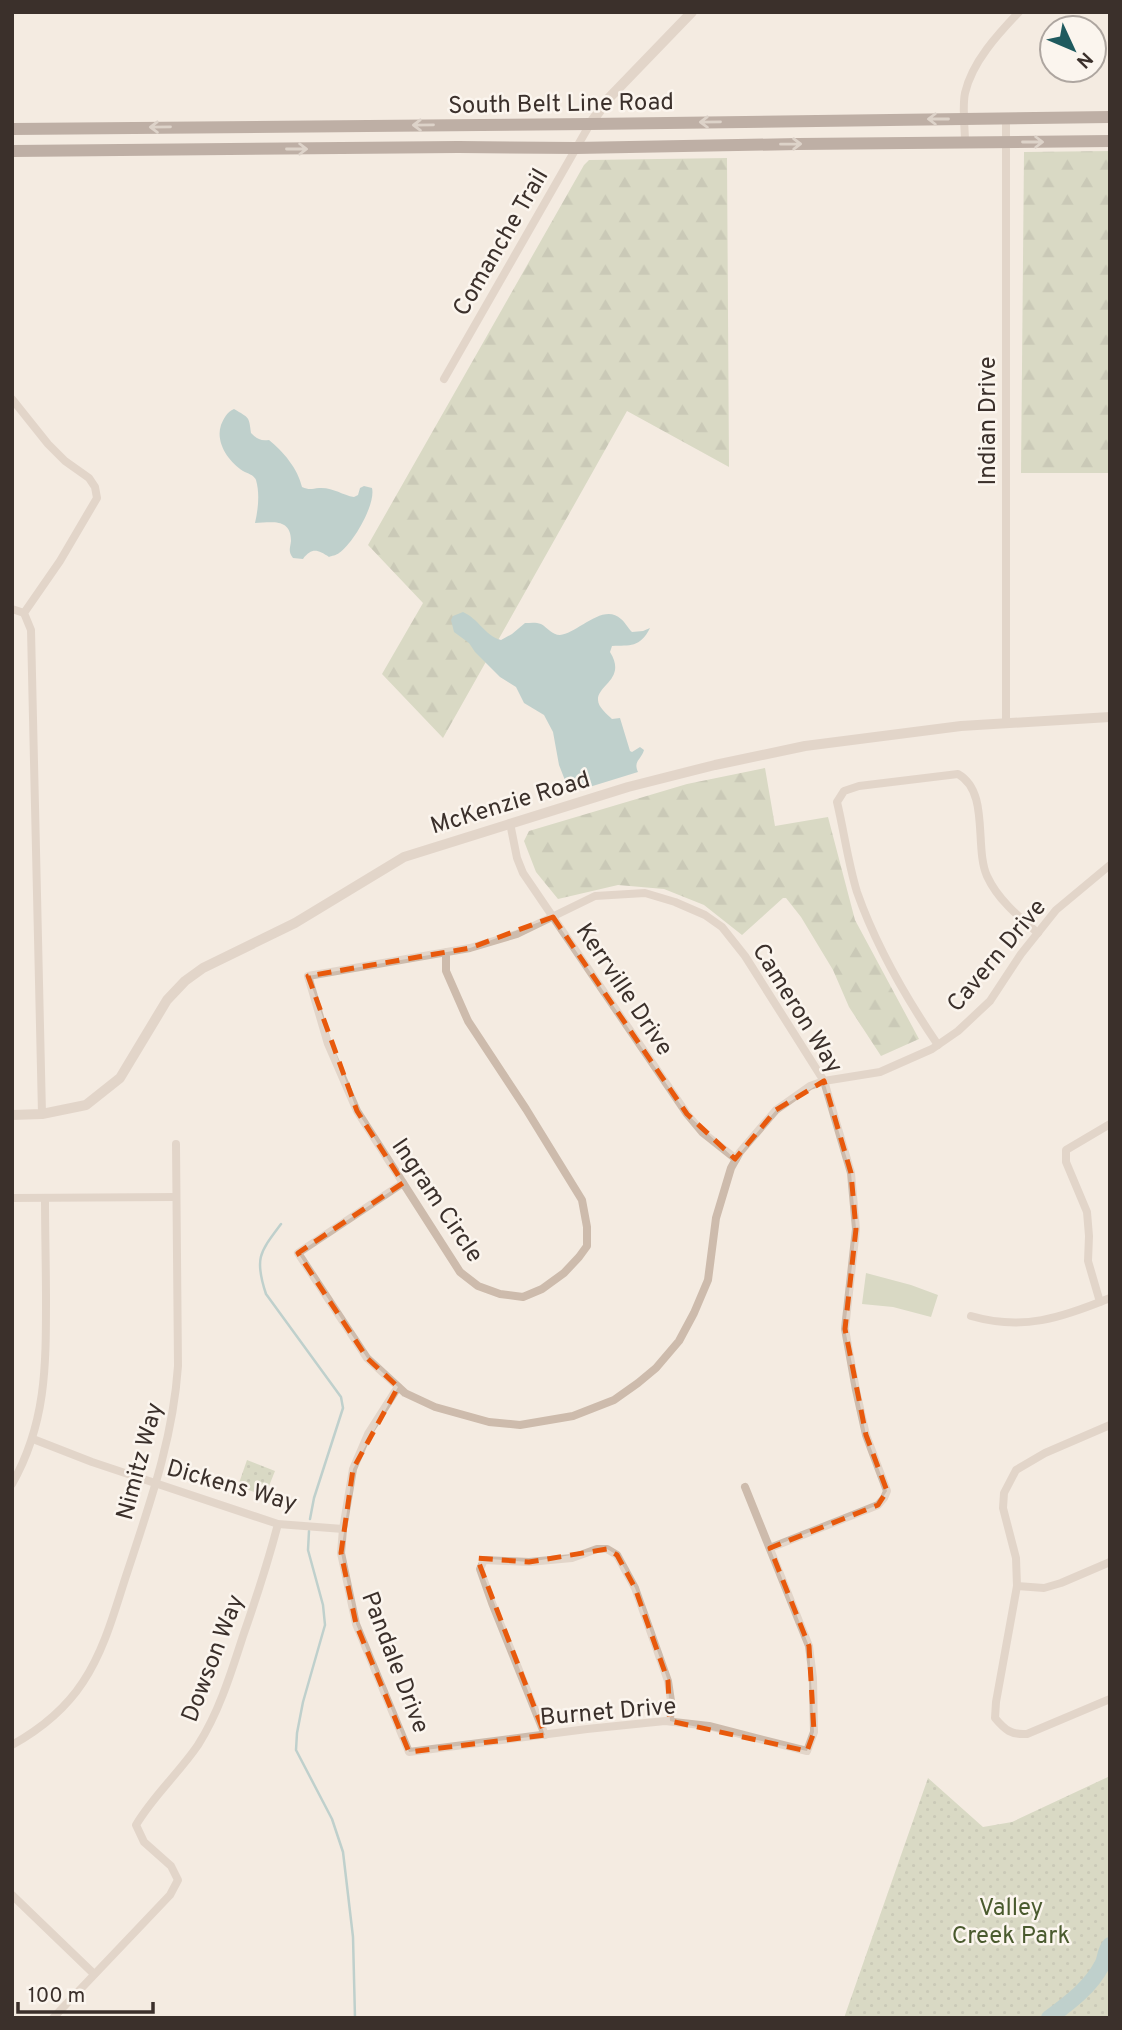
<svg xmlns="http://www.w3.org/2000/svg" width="1122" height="2030" viewBox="0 0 1122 2030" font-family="Overpass,sans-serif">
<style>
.grass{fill:#b8c4a0}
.forest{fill:url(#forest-firs)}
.park{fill:url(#park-dots)}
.water{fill:#7fb0b2}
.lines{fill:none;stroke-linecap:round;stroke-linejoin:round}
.stream{stroke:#7fb0b2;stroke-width:2.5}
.river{stroke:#7fb0b2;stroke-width:16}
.minor{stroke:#cdbbac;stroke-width:8}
.tertiary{stroke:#cdbbac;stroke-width:10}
.primary{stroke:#7d675c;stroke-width:12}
.oneway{stroke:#c2b5ac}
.marked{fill:none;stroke:#e8590c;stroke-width:5;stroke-dasharray:14 9;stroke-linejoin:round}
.labels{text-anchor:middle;stroke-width:5;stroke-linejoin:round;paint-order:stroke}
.street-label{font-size:24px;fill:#3b302b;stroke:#fbf5ee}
.park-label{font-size:24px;fill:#4a5a2e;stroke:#fbf5ee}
</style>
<defs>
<pattern id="forest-firs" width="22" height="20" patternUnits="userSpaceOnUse" patternTransform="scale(1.75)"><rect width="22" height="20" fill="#b8c4a0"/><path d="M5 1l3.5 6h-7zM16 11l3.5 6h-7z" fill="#97a083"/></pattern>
<pattern id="park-dots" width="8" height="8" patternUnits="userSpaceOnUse" patternTransform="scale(1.75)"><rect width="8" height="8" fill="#b8c4a0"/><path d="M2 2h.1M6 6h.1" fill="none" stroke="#97a083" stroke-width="1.8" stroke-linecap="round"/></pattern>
</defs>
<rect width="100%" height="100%" fill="#f4ebe1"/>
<polygon class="grass" points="866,1273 911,1285 938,1295 931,1317 893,1307 862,1304"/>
<g class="forest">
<polygon points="1110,151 1110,473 1021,473 1024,152"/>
<polygon points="727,158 729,467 627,411 443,738 382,674 423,603 368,545 584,165 589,160"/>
<polygon points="765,768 775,826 828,817 855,920 919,1039 881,1056 849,1007 833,970 801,917 786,898 783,898 742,935 704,905 664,889 618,885 558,899 536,872 524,841 529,831 687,784"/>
</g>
<g class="park">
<polygon points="247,1460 275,1471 265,1496 238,1486"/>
<polygon points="1110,1776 1110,2018 844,2018 928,1778 983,1827 1012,1822"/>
</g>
<g class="water">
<path d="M234,409C249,418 249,416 251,433C257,439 260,441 269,440C283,451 298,469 302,487C309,490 311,489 319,488C333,487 342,495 354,497L358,495L360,488L364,486L372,488C376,504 353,544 339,553C337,555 331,556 329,557C318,550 312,547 303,559L293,558C288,551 290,549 291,541C291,517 270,523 255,523C258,510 260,494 256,480C253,474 248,474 243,471C229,462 215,443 221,425C224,418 227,412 234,409Z"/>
<path d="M463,612C479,619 484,635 501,640L512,634L525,623C530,623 536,622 541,624C548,628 552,635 560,635C577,634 603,602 621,619C625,622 628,628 632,632L643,631L650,628C640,648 630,645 612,646L610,652C627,679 597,685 598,700C598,707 607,714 612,719L620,718L630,751L632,752L640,747L644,750C641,760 633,761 638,772L570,793L559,765L553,732L544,715L524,703L516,687L500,677L475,652L469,643L454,632L451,620L453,616Z"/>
</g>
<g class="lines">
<g class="stream">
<path d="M281,1224C260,1252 254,1258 266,1294L341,1397L343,1408L314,1498L310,1519"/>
<polyline points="309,1531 308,1550 323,1605 325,1625 303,1702 297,1733 296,1750 332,1819 343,1852 353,1937 355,2018"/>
</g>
<path class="river" d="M1049,2018C1069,2003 1090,1988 1102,1965C1106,1958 1104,1952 1110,1945"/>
<g class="minor">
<path d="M965,142C965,127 962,108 965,93C972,62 998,34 1019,12"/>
<polyline points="444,379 590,124"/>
<polyline points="12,399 48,444 65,461 89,478 95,487 97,498 60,561 24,613 31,630 42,1114"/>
<polyline points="12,609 24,613"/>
<polyline points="1006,723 1006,119"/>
<polyline points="510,823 517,858 523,873 687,1114 702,1132 736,1159"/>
<polyline points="446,952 446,971 468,1021 526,1109 582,1200 587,1227 587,1246 579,1257 564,1273 542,1289 523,1297 500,1294 478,1286 460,1272 357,1111 328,1044 308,976 470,948 517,934 595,896 645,893 675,902 705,915 722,927 745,956 824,1081 851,1173 856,1229 845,1329 856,1390 866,1435 887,1491 884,1498 878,1505 770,1548"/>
<path d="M938,1045C906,998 876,946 857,892C848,863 844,831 837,802L844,791L859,786L958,774C990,792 974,847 987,876C998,900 1019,917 1038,933"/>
<polyline points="403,1183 298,1253 367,1358 405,1393 435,1407 489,1422 520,1425 573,1416 614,1400 638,1383 656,1368 679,1341 694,1313 708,1280 716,1218 731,1168 740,1152 776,1110 810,1086 824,1081 880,1072 932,1049 958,1031 990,1001 1021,954 1056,910 1110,865"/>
<polyline points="12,1198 176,1197"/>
<polyline points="1100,1302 1088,1261 1089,1236 1087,1212 1066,1162 1066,1150 1110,1124"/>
<path d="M971,1316C1023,1331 1061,1318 1110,1298"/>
<polyline points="398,1387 368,1434 353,1469 343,1529 341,1553 356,1624 409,1752 587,1729 665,1721 709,1726 807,1751 814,1732 813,1678 809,1646 745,1487"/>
<path d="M1110,1425L1045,1453L1016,1470L1004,1493L1003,1508L1016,1558L1017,1586L996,1702L995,1718C1005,1730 1011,1735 1027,1734L1110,1699"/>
<polyline points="33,1439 92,1462 278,1524 343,1529"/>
<path d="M12,1484C46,1424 46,1367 46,1300C46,1266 45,1232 45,1198"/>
<polyline points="1017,1586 1044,1588 1061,1583 1110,1562"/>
<polyline points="545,1735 492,1603 480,1569 484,1560 529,1562 572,1558 597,1549 607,1549 617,1555 635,1588 668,1681 671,1701 670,1721"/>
<path d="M12,1745C39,1730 66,1708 83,1682C105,1649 115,1609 127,1573C150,1503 173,1439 178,1366L176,1144"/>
<polyline points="12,1895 94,1974"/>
<path d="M53,2018L170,1895L178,1880L171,1866L144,1842L136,1825C153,1796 179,1773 198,1745C219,1712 231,1673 243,1636C256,1599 268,1562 278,1524"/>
</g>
<g class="tertiary">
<polyline points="590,124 609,98 692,12"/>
<polyline points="12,1115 42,1114 86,1105 120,1078 167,1000 185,981 203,968 295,923 404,857 628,787 715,765 805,746 961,726 1110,717"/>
</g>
<g class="primary">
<polyline points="12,129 590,124 1110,117"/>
<polyline points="12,151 458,147 576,148 798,144 1110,141"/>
</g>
</g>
<defs><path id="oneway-shaft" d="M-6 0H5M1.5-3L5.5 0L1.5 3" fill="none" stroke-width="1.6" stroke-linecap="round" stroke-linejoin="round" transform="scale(1.75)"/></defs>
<g class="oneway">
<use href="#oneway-shaft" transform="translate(938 119) rotate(180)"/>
<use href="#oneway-shaft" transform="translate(710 122) rotate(179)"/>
<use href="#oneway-shaft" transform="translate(423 125) rotate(179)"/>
<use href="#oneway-shaft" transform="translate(160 127) rotate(179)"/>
<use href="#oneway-shaft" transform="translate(1033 142)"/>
<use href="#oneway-shaft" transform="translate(791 144) rotate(-1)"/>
<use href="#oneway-shaft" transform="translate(297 149)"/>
</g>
<path d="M0 0H1122V2030H0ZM553,917L687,1114L735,1159L776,1110L824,1081L851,1173L856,1229L845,1329L866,1435L887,1491L878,1505L770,1548L809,1646L814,1732L807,1751L670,1721L668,1681L635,1588L617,1555L607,1549L529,1562L477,1558L545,1735L409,1752L356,1624L341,1553L353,1469L398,1387L367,1358L298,1253L403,1183L357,1111L308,976L470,948Z" fill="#f4ebe1" fill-opacity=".55" fill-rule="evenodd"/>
<path class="marked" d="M553,917L687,1114L735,1159L776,1110L824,1081L851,1173L856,1229L845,1329L866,1435L887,1491L878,1505L770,1548L809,1646L814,1732L807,1751L670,1721L668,1681L635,1588L617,1555L607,1549L529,1562L477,1558L545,1735L409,1752L356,1624L341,1553L353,1469L398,1387L367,1358L298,1253L403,1183L357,1111L308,976L470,948Z"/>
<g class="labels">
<g class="street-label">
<text transform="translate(561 103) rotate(-1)" y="8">South Belt Line Road</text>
<text transform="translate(500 242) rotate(-60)" y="8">Comanche Trail</text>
<text transform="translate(987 421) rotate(-90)" y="8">Indian Drive</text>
<text transform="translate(510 802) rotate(-17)" y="8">McKenzie Road</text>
<text transform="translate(996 955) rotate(-50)" y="8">Cavern Drive</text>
<text transform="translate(625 989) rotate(56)" y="8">Kerrville Drive</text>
<text transform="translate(798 1008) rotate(58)" y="8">Cameron Way</text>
<text transform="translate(438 1200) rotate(56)" y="8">Ingram Circle</text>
<text transform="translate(139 1461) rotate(-75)" y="8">Nimitz Way</text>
<text transform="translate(232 1485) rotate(16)" y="8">Dickens Way</text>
<text transform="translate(212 1658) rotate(-69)" y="8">Dowson Way</text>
<text transform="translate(396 1662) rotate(69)" y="8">Pandale Drive</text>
<text transform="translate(608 1711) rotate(-5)" y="8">Burnet Drive</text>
</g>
<g class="park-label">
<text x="1011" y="1915">Valley<tspan x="1011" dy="28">Creek Park</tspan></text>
</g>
</g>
<rect width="1122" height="2030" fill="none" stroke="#3b302b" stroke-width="28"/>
<g transform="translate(1073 49) rotate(134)"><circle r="33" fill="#fbf5ee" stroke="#aea6a0" stroke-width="2"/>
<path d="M0-5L12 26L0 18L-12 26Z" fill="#1f5a5e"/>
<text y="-10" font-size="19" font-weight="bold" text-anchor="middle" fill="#3b302b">N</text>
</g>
<path d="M18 2002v10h135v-10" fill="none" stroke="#3b302b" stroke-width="3.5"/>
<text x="28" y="2002" font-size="21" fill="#3b302b" stroke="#fbf5ee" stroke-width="5" paint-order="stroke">100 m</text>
</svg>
